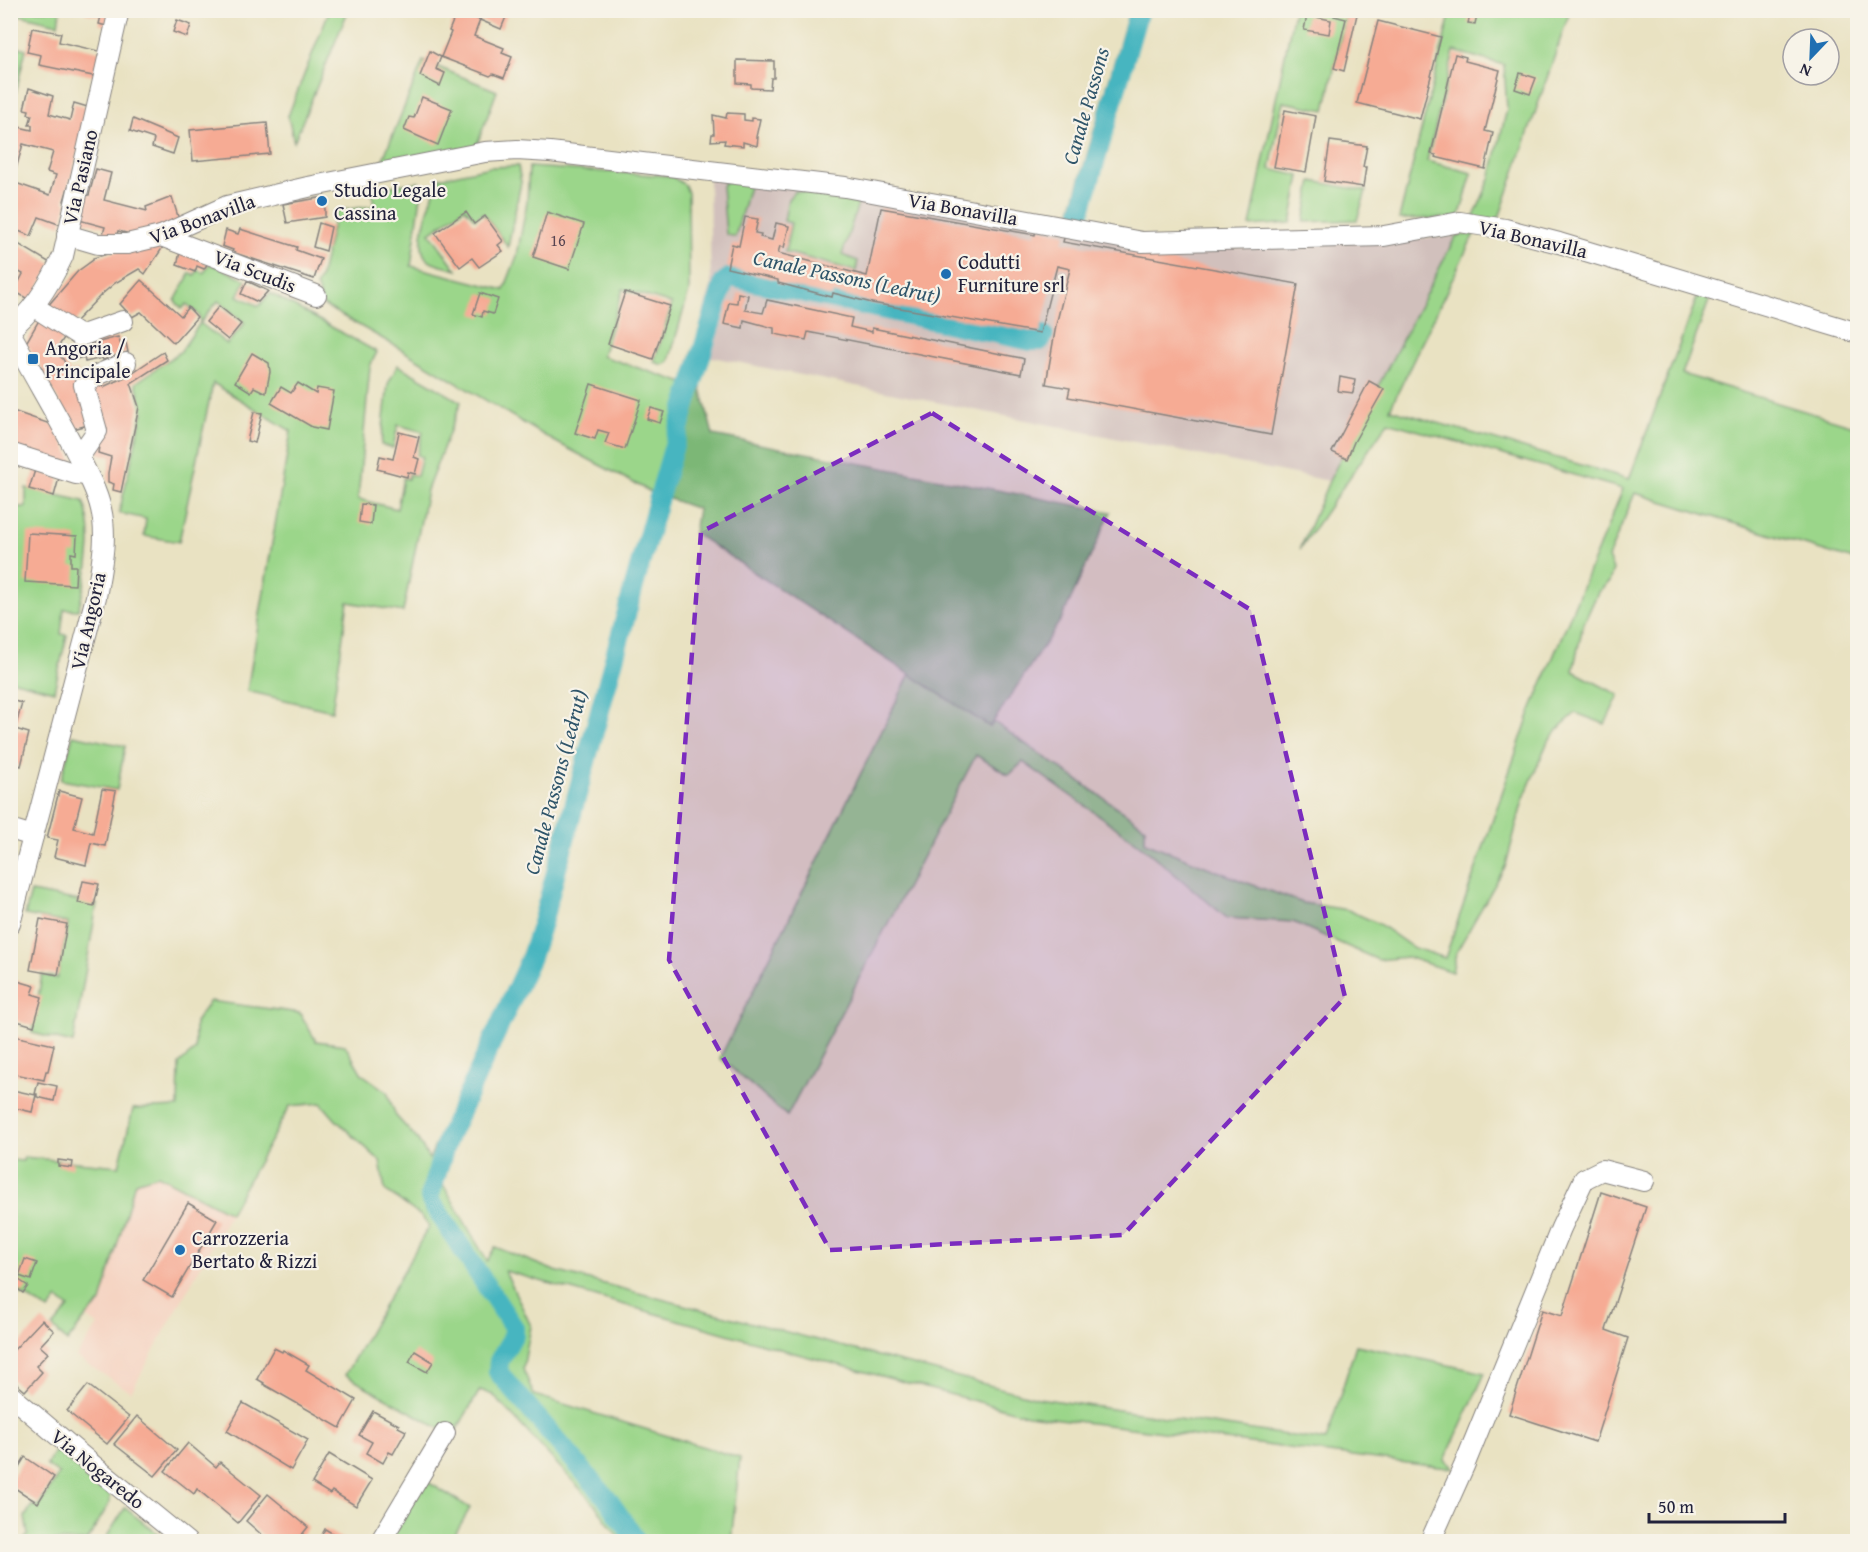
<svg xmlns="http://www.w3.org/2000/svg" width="1868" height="1552" viewBox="0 0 1868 1552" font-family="'Gentium Book Plus',serif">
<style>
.built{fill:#f5d3c1}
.industrial{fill:#d1c0bc}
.green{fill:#9bd68a;stroke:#5e7c62;stroke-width:1.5;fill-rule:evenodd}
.forest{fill:#7cb776;stroke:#4f6c58;stroke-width:1.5}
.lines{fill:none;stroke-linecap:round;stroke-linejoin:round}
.canal{stroke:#46b5c0;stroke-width:20}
.building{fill:#f6ab94}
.minor-casing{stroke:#86827e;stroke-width:22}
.minor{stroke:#fff;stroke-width:20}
.marked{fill:#7b2cbf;fill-opacity:0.2;stroke:#7b2cbf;stroke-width:4.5;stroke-dasharray:12 8;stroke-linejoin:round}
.poi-dot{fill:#1f6fb2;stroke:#f7f3e8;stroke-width:2}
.labels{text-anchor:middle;stroke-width:4.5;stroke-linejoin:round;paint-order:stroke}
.number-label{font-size:16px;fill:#574451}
.street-label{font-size:20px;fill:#22223b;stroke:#f7f3e8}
.poi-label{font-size:20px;fill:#22223b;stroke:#f7f3e8;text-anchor:start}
.water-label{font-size:21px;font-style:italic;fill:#2f556a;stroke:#f7f3e8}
</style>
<rect width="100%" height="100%" fill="#f7f3e8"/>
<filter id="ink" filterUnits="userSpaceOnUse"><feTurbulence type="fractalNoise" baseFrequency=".0167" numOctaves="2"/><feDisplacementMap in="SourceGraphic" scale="12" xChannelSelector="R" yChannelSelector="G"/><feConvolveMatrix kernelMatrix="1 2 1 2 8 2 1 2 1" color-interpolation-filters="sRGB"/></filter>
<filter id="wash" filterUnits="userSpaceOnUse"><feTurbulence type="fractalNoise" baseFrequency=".008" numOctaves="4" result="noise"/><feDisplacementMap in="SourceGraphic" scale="24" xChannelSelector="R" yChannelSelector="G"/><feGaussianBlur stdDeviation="1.35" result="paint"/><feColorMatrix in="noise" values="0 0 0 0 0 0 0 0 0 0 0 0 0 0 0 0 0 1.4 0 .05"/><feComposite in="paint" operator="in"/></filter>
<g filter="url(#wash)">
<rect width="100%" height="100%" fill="#e9e2c2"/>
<polygon class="built" points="290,1105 131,1392 76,1357 98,1325 86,1317 96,1307 141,1121"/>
<polygon class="industrial" points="709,179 814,189 1211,249 1456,236 1329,481 692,353 711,286"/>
<g class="green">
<polygon points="11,10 60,10 60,11 58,24 11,13"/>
<polygon points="329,11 348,11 294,142 288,116"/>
<polygon points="1129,11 1144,11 1084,219 1069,217"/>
<polygon points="1294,11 1347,11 1325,110 1283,102 1270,169 1300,176 1291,223 1250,226"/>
<polygon points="1451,11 1570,11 1498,221 1473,219 1490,179 1507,109 1504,65 1454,51 1427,161 1472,173 1459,218 1399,219"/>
<polygon points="11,28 14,28 14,46 26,49 11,112"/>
<polygon points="423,61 497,91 476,147 381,164"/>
<path d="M518,166L521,182L508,247L483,213L475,219L465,208L430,233L457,270C449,267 433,266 427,259C413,245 430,208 434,191L438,186L439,178L490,167Z"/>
<polygon points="529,167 671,176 685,185 688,193 689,291 669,361 663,365 654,362 672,304 623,289 602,356 684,383 653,492 663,496 550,923 449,1146 440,1179 487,1261 495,1247 555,1271 1038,1398 1326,1441 1356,1345 1485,1373 1445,1460 1455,1469 1028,1415 794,1353 505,1271 531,1326 523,1369 534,1395 740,1458 731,1541 621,1541 596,1506 493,1395 480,1390 453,1436 345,1375 429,1226 422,1217 385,1190 380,1161 335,1119 321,1103 290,1106 230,1213 158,1175 135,1182 101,1302 86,1317 67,1342 53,1327 69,1308 58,1299 49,1310 11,1288 10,1160 23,1161 24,1157 119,1166 133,1109 178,1107 179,1064 195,1050 195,1022 210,1001 300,1013 316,1041 345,1045 362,1074 387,1092 396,1116 418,1140 429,1159 519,962 536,919 653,493 552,440 392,344 323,305 316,286 320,279 336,211 374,206 372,189 419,182 422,189 411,266 504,290 517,256 527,202"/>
<polygon points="726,181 750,183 735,237 726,234 722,186"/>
<polygon points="1312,181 1366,191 1357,220 1304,222"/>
<polygon points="795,191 860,198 842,255 858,261 856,271 785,252 791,223 784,221 788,199"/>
<polygon points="1474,234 1390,409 1629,479 1698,295 1710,298 1682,374 1857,427 1857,561 1635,493 1608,558 1613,569 1609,582 1598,592 1583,625 1573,671 1619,695 1605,724 1576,713 1562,725 1548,741 1523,800 1506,865 1456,953 1452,972 1407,957 1378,960 1293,922 1227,918 1139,844 1023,762 1009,775 976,755 787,1116 720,1058 910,674 990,727 994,722 1145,827 1145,842 1242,881 1303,903 1348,910 1379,924 1412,947 1445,958 1529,715 1623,489 1388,422 1300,549 1329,481 1456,236"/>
<path d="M210,263L246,280L238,296L259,306L270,293L377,352L370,366L358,499L397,509L403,478L408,479L409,474L417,476L422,457L417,455L423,432L398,425L393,448L381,445L388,384L398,365L461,402L427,490L403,612L348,602L332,711L247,691L291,431L213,383L179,542L144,536L146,519L119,513L143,411L136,383L181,351L200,323L199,315L187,304L182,309L175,301L190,273L195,275L198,270L204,273ZM218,301L245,323L227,344L200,323Z"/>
<path d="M26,488L83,501C97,533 87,578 78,610L64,609L61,634L67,635L54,691L11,680V513H14V507H26Z"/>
<polygon points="73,735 125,746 117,790 61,780"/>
<polygon points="31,892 97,904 73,1043 32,1033 42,975 57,978 68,923 25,915"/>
<polygon points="55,1451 110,1495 110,1502 87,1541 23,1541 28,1535 25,1517 32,1505 38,1507 59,1474 46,1465"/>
<polygon points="426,1481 470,1508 451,1541 390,1542"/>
<polygon points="125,1508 167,1541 104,1541"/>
</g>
<polygon class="forest" points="692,353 713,435 1111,512 1062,618 990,727 694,533 698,509 653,493"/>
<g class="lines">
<g class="canal">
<polyline points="1080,214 1139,10"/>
<path d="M637,1542L609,1501L498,1372L499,1361L514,1334V1328L431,1201L430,1195L447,1140L531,957L542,923C601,709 656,494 724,282L731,277L1031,341H1040L1044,335"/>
</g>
</g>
<g id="blocks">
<g class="building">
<polygon points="86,10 109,10 106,26 99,24 101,16 85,13"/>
<polygon points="484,10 508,12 501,29 480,20"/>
<polygon points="1335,10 1358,10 1344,71 1334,68 1346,19 1334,16"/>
<polygon points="1471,10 1478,10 1475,24 1468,23"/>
<polygon points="457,11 480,20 474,36 504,48 502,53 512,57 504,78 493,74 490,76 441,57 451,32 449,31"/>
<polygon points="1307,15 1331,20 1329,34 1304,30"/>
<polygon points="177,20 191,25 187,37 173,32"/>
<polygon points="1378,21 1441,37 1420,119 1357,103"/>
<polygon points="32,28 61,33 59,42 103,52 98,77 39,65 41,55 27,52"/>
<polygon points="430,51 441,57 436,69 445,73 440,86 420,76"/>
<polygon points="1455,54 1466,57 1465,61 1500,70 1485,131 1493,133 1485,169 1435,157 1436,155 1431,154"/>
<polygon points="737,60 774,61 774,78 771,78 770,89 751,88 751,84 737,83"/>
<polygon points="1520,73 1536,78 1530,94 1515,89"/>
<polygon points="29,88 53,96 49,114 70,120 74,103 91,108 64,201 67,203 61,225 39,217 31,236 16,230 13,241 52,264 31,301 14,291 23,274 10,267 10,181 50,195 56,175 47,172 53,152 23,144 16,169 10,167 10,125 32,130 32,125 29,125 32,115 28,114 29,110 24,109"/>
<polygon points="422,97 452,109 438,145 404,130 409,117 414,118"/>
<polygon points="1285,110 1316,116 1306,172 1274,167"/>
<polygon points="727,113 744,114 744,120 752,121 752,118 760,119 756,137 758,137 757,146 743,142 743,146 724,144 725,140 711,141 712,134 714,134 713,115 726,118"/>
<polygon points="133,119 178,138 173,154 152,147 154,139 130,131"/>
<polygon points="267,123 270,154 193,161 190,130"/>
<polygon points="1330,141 1367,146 1363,167 1366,167 1363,187 1324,181"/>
<polygon points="96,169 111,173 104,200 147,211 146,207 172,197 180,223 146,238 118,231 116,237 103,234 105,227 79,220 86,195 89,195"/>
<polygon points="325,197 325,217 287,223 283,204"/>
<polygon points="881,208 1035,235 1036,228 1065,234 1063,242 1298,284 1271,435 1068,397 1070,388 1046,384 1056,325 1070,269 1057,266 1040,333 872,303 833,293 832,297 778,283 778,280 727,268 732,244 739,246 745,217 758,219 755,233 761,234 760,237 772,240 776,223 789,226 784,248 780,246 778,253 867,276"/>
<polygon points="466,212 474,224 485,216 503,241 498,245 503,251 479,267 472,258 460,267 435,233"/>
<polygon points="547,212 584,224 569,269 533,257"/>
<polygon points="319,223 331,227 326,251 313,247"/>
<polygon points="240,229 297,247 296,250 321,259 314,279 232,252 233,250 222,246 226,230 238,234"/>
<polygon points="165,244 145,274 139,269 115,283 101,295 72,325 55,352 63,359 70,373 77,370 81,381 74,383 80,397 92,389 102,385 103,387 127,376 163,352 167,360 131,383 139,407 121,492 113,490 114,484 108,482 108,473 111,457 98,453 103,421 73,429 38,361 26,343 46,308 78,271 93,260 93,258 129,248"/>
<polygon points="180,252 208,263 204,269 197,266 195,272 177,265"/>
<polygon points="141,280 181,316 188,307 197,317 174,343 141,312 132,317 120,304"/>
<polygon points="247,281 268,291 258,302 241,294"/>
<polygon points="625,292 670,306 653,359 608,344"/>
<polygon points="480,293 498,299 493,314 483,311 482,317 473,314"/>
<polygon points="738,293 748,295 745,310 763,313 767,300 852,318 850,327 872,332 872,328 1021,358 1024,359 1021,374 808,332 806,340 774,334 774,328 744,320 743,328 724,324 729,302 737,303"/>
<polygon points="219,306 241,324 228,340 206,322"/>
<polygon points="118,337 121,345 126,343 128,352 103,360 102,358 85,362 84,357 72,360 69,350"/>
<polygon points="252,353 269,363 270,372 266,393 254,387 251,392 235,382"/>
<polygon points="1340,377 1355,380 1353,393 1338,391"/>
<polygon points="1369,381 1384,389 1354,442 1347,459 1332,452"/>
<polygon points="298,383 316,394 317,388 334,391 327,430 312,427 271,403 281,387 291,393"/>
<polygon points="591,384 641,400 625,449 605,443 609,433 598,430 595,439 575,433"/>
<polygon points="651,408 664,412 660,423 647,419"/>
<polygon points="10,410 56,426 76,468 10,446"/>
<polygon points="254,412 262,413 255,443 247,441"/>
<polygon points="399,432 419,437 414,457 419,459 415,474 408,472 407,477 377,469 380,456 393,459"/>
<polygon points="35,470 59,478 54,496 29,489"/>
<polygon points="361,504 373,505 371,524 359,522"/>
<polygon points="28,533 77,536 76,554 71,553 71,566 76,566 75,585 25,582"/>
<polygon points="10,700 22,703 15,729 29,733 21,766 10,763"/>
<polygon points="102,789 116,791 105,846 91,843 86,865 54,857 58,840 47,838 59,791 82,797 74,828 93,833"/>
<polygon points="83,881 99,884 94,906 78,903"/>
<polygon points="40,919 67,924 58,975 30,970"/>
<polygon points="14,980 35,986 32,994 42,997 34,1026 10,1019 10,994"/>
<polygon points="14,1036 54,1045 48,1071 46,1071 44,1080 10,1073 10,1050"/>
<polygon points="38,1082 57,1086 54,1101 37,1097 37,1094 35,1094"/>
<polygon points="12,1090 36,1095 32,1112 10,1107"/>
<polygon points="58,1160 73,1162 72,1168 58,1166"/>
<polygon points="1601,1192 1646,1207 1606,1330 1628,1338 1595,1442 1509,1414 1542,1310 1562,1316"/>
<polygon points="188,1203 217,1220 172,1297 143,1280"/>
<polygon points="25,1259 37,1263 31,1280 19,1276"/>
<polygon points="19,1280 28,1286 23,1293 14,1286"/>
<polygon points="42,1320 54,1331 40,1346 48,1353 36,1366 42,1372 25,1391 10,1378 10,1354"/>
<polygon points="274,1348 282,1352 283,1350 309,1365 306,1370 356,1400 340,1428 263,1384 264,1383 257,1379"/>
<polygon points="415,1351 433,1362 427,1372 409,1362"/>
<polygon points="88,1385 129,1417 107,1444 67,1411"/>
<polygon points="243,1403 308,1440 291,1470 227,1431"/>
<polygon points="373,1411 399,1425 398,1427 406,1431 393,1454 389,1452 383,1463 366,1453 372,1442 359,1435"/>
<polygon points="137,1416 177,1450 155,1476 114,1444"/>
<polygon points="188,1443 216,1467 220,1462 261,1495 238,1523 197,1489 194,1494 165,1471"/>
<polygon points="329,1454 372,1480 356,1506 332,1491 330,1494 312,1483"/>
<polygon points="25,1457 54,1477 38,1503 10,1485 10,1481"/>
<polygon points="268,1494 308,1527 296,1542 270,1542 246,1521"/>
<polygon points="325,1529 347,1542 318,1542"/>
</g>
</g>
</g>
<g filter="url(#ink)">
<use href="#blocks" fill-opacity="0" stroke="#86827e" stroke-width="1.5"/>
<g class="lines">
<defs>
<g id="minor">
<polyline points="67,235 98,244 127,244 161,236 227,206 308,187 485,152 517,150 550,152 845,187 1142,242 1384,236 1460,222 1505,229 1559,243 1858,333"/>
<polyline points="161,236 316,295"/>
<polyline points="33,306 80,336 123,321"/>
<path d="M10,329C34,311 51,282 63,256L119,10"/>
<path d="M10,332C30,370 53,408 73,446C83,466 96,487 101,509C108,538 101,568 96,597L10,924"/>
<polyline points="10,453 76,474 87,475"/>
<polyline points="79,457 97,431 84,385 97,375 126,363"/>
<polyline points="10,829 33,836"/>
<polyline points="10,1395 95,1467 187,1542"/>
<polyline points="380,1542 445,1433"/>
<polyline points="1430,1542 1464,1466 1561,1228 1584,1179 1602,1170 1644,1181"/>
</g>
</defs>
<use href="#minor" class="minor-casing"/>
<use href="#minor" class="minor"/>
</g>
</g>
<path class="marked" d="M932,413L1251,610L1345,997L1123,1235L830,1250L669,960L701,532Z"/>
<g class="poi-dot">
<circle cx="322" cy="201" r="6"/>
<circle cx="946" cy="274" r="6"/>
<rect x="27" y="353" width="12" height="12" rx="3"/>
<circle cx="180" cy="1250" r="6"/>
</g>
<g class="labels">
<g class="number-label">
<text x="558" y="246">16</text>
</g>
<g class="street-label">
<text transform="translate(80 177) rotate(-77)" y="7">Via Pasiano</text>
<text transform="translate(963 209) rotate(10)" y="7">Via Bonavilla</text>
<text transform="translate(202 219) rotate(-20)" y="7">Via Bonavilla</text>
<text transform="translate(1533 239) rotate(13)" y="7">Via Bonavilla</text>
<text transform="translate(255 271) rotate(21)" y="7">Via Scudis</text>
<text transform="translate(88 621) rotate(-77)" y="7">Via Angoria</text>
<text transform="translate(98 1469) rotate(39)" y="7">Via Nogaredo</text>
</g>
<g class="poi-label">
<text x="334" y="197">Studio Legale<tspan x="334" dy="23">Cassina</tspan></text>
<text x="958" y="269">Codutti<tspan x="958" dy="23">Furniture srl</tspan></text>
<text x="45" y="355">Angoria /<tspan x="45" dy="23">Principale</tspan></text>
<text x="192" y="1245">Carrozzeria<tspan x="192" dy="23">Bertato &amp; Rizzi</tspan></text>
</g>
<g class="water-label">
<text transform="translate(1086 106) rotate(-74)" y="7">Canale Passons</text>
<text transform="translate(847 277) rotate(12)" y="7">Canale Passons (Ledrut)</text>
<text transform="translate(556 782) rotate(-75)" y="7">Canale Passons (Ledrut)</text>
</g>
</g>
<rect width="1868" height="1552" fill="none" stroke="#f7f3e8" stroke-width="36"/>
<g transform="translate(1811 57) rotate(203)"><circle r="28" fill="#f7f3e8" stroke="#a29fa3" stroke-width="1.5"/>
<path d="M0-4.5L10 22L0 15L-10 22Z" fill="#1f6fb2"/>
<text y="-9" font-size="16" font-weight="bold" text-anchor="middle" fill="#22223b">N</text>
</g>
<path d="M1649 1513v9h136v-9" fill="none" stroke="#22223b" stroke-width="3"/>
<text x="1658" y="1513" font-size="18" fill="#22223b" stroke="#f7f3e8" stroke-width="4.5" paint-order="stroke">50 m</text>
</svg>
